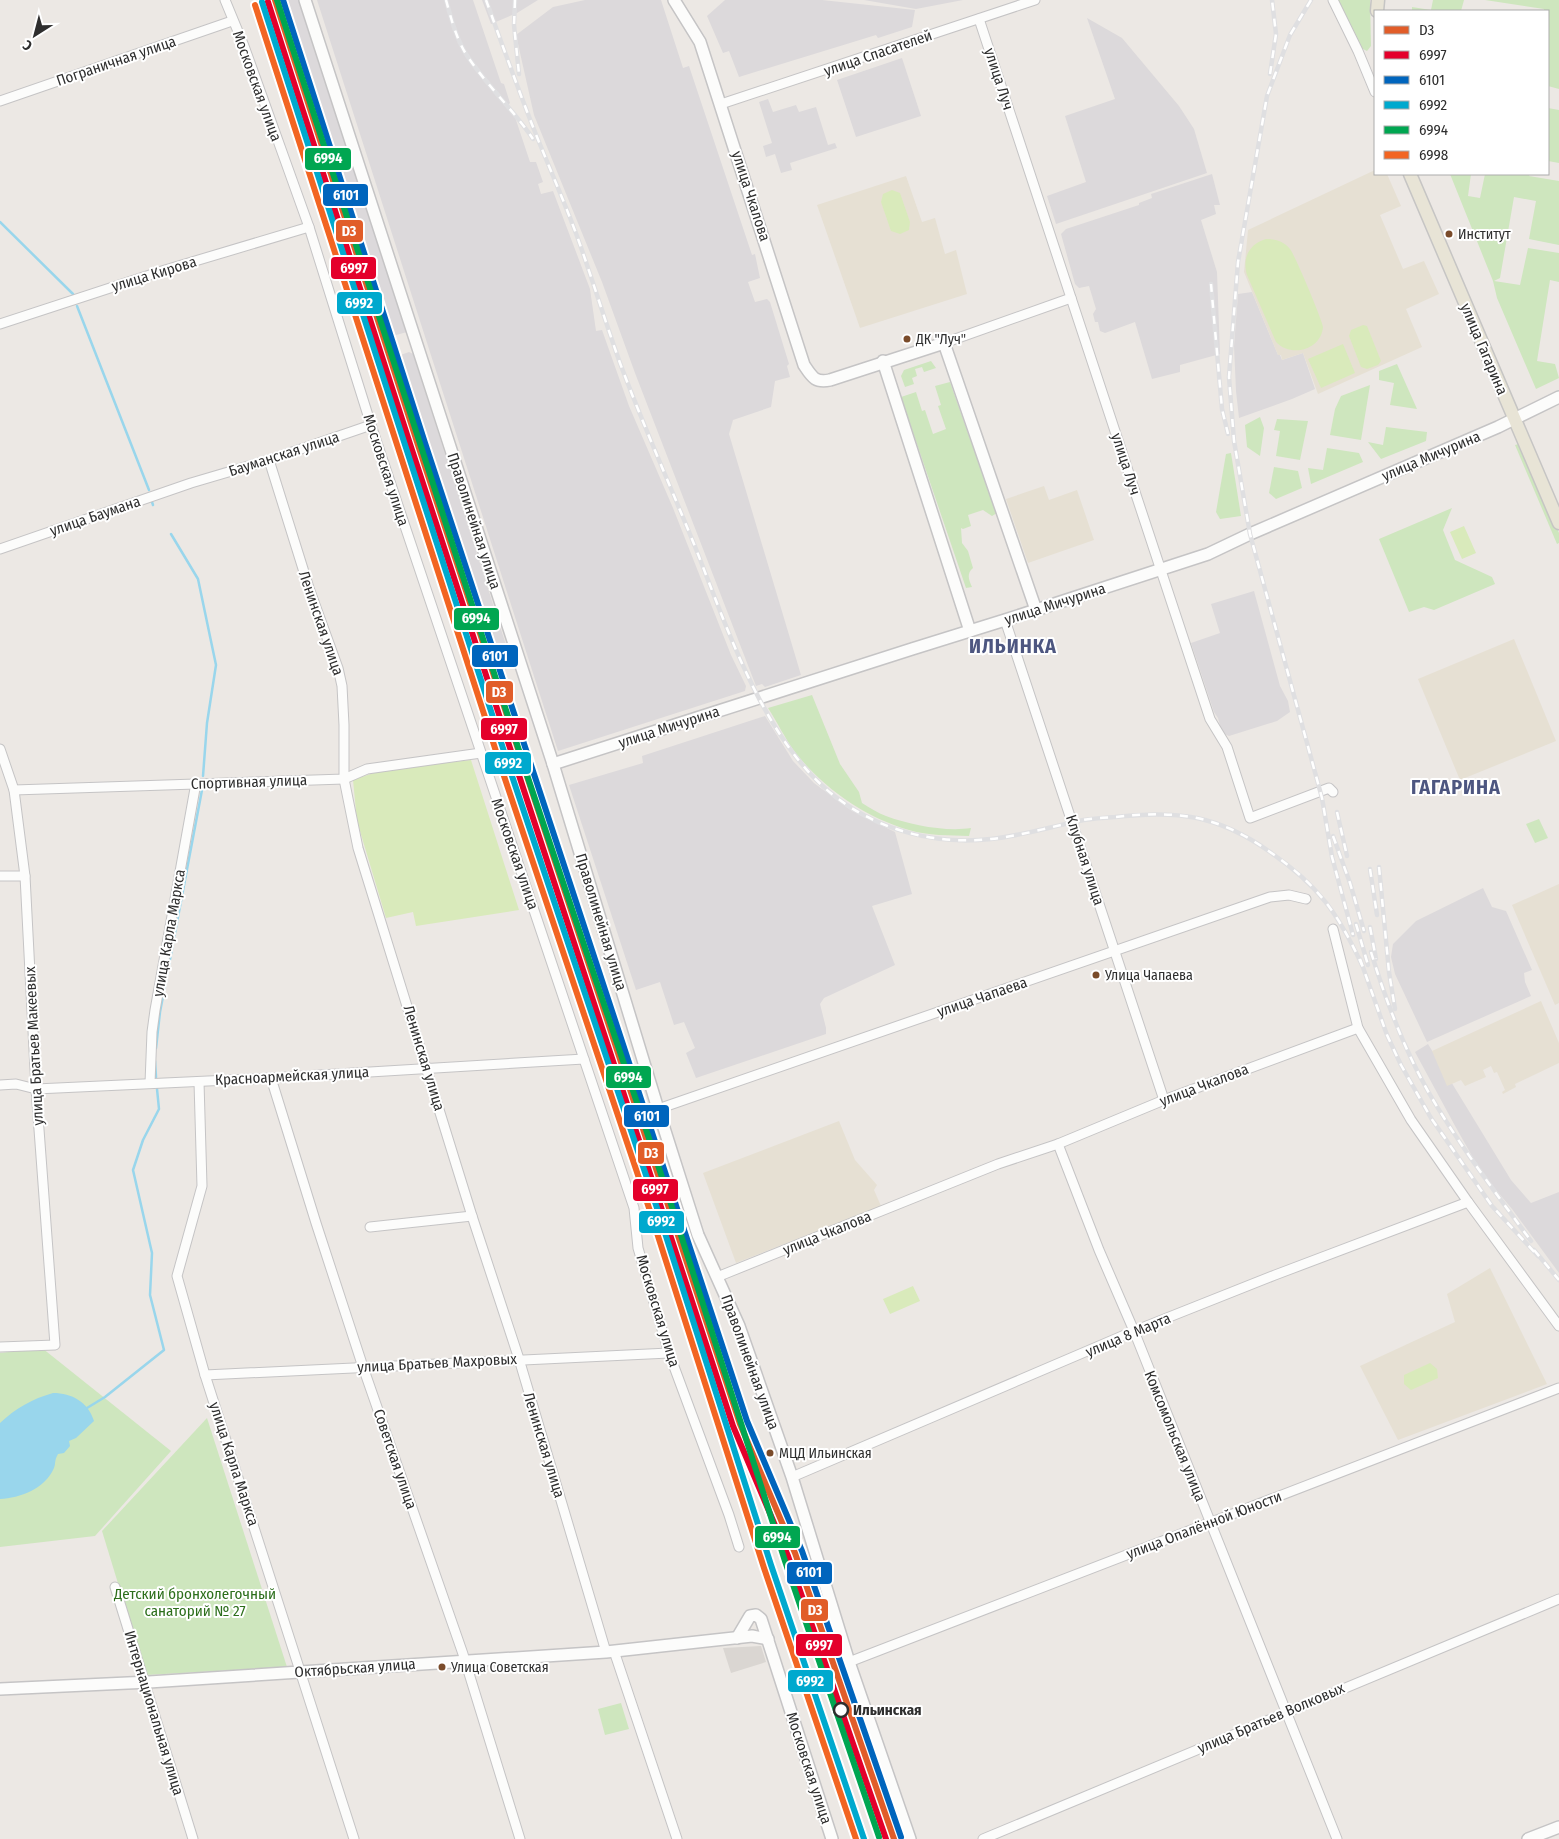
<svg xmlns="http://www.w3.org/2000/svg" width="1559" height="1839" viewBox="0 0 1559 1839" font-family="'Fira Sans Condensed',sans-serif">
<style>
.industrial{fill:#dcd9db}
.education{fill:#e6e0d3}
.green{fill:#cee6be}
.pitch{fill:#d9eabb}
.plaza{fill:#dad6d2}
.water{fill:#99d6ec}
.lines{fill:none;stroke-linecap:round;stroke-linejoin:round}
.stream{stroke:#99d6ec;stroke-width:2.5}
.street-casing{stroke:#c5c4c5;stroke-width:11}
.secondary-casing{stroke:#c5c4c5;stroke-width:14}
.primary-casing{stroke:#c6c5c4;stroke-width:15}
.street{stroke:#fcfcfb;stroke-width:9}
.secondary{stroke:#fcfcfb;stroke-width:11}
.primary{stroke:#e8e4d6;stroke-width:12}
.rail-casing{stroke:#dfdfe1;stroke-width:4.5}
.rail{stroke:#fff;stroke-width:2.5;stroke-dasharray:8;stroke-linecap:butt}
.rail-1-casing{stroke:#fff;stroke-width:10}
.rail-2-casing{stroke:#fff;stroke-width:10}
.rail-3-casing{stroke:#fff;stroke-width:10}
.rail-4-casing{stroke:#fff;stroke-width:10}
.rail-5-casing{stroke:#fff;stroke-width:10}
.rail-6-casing{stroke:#fff;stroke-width:10}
.rail-1{stroke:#e15d29;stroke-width:6}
.rail-2{stroke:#e4002b;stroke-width:6}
.rail-3{stroke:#0065bd;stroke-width:6}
.rail-4{stroke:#00a9ce;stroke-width:6}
.rail-5{stroke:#00a651;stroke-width:6}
.rail-6{stroke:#f26522;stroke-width:6}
.bus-dot{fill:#7a4b2a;stroke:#fff;stroke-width:2}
.stop-dot{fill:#fff;stroke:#2e2e2e;stroke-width:2.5}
.labels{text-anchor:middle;stroke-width:4;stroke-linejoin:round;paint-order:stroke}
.bus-label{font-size:14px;fill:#2e2e2e;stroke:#fff;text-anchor:start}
.street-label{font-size:15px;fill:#2e2e2e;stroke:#fff}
.park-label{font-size:15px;fill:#2c6e1b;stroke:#fff}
.stop-label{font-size:15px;font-weight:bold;fill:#2e2e2e;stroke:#fff;text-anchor:start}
.district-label{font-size:20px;font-weight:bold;letter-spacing:1px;fill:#4d5680;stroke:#fff}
.line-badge{stroke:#fff;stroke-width:2}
.badge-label{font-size:14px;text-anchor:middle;font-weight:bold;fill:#fff}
</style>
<rect width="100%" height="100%" fill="#ece8e4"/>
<g class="industrial">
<polygon points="279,0 300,0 407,332 389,337"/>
<polygon points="317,0 473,0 501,83 504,84 510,103 506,107 515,117 530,162 536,162 543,182 538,184 541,194 553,191 590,289 596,331 602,330 629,406 673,508 731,655 746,686 745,691 558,751"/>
<polygon points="482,0 538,0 517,13 491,24"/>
<polygon points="585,0 661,0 683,68 689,66 752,255 755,254 760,278 748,282 755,302 767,299 770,302 789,364 787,366 790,377 775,381 771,407 733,420 729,434 801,675 765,687 762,684 756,686 635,373 602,282 534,115 516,35 553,7"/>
<polygon points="725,0 822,0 915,10 912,27 878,38 876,35 739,77 729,51 723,53 707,16"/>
<polygon points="864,0 963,0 916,9"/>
<polygon points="1087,18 1122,38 1179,106 1194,129 1207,173 1056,224 1047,196 1086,182 1065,116 1115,99"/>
<polygon points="902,58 921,116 856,137 837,80"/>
<polygon points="768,99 773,112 796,105 799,112 816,107 828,145 835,143 837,148 790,163 792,170 781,173 775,154 766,157 763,146 772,143 759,102"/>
<polygon points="1212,174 1220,205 1214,205 1216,214 1201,220 1217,272 1220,354 1180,365 1180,372 1152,379 1135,322 1105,333 1100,331 1098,322 1095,322 1093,314 1096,309 1089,286 1079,288 1075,284 1061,234 1066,229 1139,205 1139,203 1152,198 1151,194"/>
<polygon points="1252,292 1278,355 1280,355 1282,360 1303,353 1315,389 1292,399 1239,418 1236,391 1234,346 1238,294"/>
<polygon points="409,352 413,354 507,648 500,655 493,656 395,357"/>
<polygon points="1254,591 1280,686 1288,701 1290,712 1277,721 1229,736 1222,733 1218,718 1214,712 1191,643 1220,633 1211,604"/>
<polygon points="765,716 793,761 814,783 852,811 895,832 912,894 872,906 895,965 824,998 820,1004 826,1028 826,1034 696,1078 686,1053 695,1048 684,1022 674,1025 660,982 636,990 569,785 643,763 642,756"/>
<polygon points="1483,888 1492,907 1506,911 1532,970 1524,973 1525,982 1531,996 1427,1042 1395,974 1391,957 1393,944 1416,921"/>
<polygon points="1428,1044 1511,1180 1531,1203 1559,1192 1559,1273 1512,1209 1481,1172 1454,1124 1415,1052"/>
</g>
<g class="education">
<polygon points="1375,170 1375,174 1387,174 1401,206 1380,215 1403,269 1424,261 1439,294 1406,309 1422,347 1318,394 1303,353 1282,360 1281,355 1278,355 1244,272 1248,230"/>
<polygon points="906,176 922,222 935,218 945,254 956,250 967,294 860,328 817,205"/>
<polygon points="1044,486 1049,500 1077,490 1094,540 1028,563 1006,499"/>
<polygon points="1514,639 1556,741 1460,780 1418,679"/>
<polygon points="1559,884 1559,1003 1555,1005 1512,905"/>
<polygon points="1541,1001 1559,1043 1559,1063 1515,1084 1516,1087 1503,1094 1502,1092 1505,1090 1497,1072 1494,1073 1491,1066 1483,1070 1486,1077 1465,1086 1461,1080 1447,1086 1432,1051"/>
<polygon points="839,1121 855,1160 877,1185 874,1190 881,1206 736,1263 703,1173"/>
<polygon points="1490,1268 1547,1384 1398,1440 1360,1366 1455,1322 1447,1294"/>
</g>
<g class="green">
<polygon points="1337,0 1370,0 1371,46 1367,51 1361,48"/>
<polygon points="1433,0 1464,0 1461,11 1412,11 1412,7 1431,10"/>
<polygon points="1485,0 1559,0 1559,89 1548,86 1548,11 1544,11 1544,9"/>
<polygon points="1548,108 1559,110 1559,163 1548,161"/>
<polygon points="1450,174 1471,174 1468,196 1480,198 1485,174 1530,174 1529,176 1559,181 1559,245 1529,239 1536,201 1514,197 1500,278 1494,281 1520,285 1528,248 1559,253 1559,282 1550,280 1537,361 1555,364 1559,378 1536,389 1497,298 1493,281"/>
<polygon points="931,361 936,368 924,372 922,367 915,369 917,376 912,378 914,384 905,387 901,376 904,370"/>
<polygon points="1397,364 1417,409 1390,405 1394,383 1379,380 1379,371"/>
<path d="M950,382L970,439L977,437L1002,510L992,516L983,510L968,515L971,526L963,529L961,528L962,543L968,551L973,568C966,574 969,580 972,587L966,588L901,397L916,392L922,411L925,410L933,434L946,429L938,406L941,405L935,386Z"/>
<polygon points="1370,385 1361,440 1330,435 1335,409 1341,396"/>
<polygon points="1260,417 1264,428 1260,456 1247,447 1245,425"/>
<polygon points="1277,419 1308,421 1300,460 1276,456 1280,431 1274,430"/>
<polygon points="1386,427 1427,432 1426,441 1381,459 1368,442 1383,445"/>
<polygon points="1519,444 1559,533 1559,543 1557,544 1515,445"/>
<polygon points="1327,448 1359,453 1363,462 1311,484 1308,468 1323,470"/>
<polygon points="1231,453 1241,516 1220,519 1216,512 1226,454"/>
<polygon points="1274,467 1298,471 1302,488 1276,499 1269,493"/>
<polygon points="1452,508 1443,530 1455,560 1492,577 1495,584 1434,610 1424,607 1409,612 1379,539"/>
<path d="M812,695L840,764L859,792L862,803C870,808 878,813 886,816C910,825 946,832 971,828L969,836C950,835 928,836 909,830C864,817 823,788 794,751C785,738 777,722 768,708Z"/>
<polygon points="1539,819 1548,838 1535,843 1526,824"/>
<polygon points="42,1348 171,1451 95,1536 0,1547 0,1353"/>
<polygon points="207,1418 287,1667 146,1675 102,1531"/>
<polygon points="621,1703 629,1729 605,1735 598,1709"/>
</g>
<g class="pitch">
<polygon points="892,190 900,193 910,222 909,230 900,234 891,231 881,202 883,194"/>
<path d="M1266,239C1275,239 1284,241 1290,249C1295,255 1323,322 1323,327C1321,350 1291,358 1276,342L1247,275C1242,258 1249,244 1266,239Z"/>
<polygon points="1363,325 1367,326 1381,361 1378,365 1367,369 1361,367 1349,336 1351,330"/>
<polygon points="1343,344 1355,373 1321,388 1308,359"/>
<polygon points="1464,526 1476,553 1462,559 1450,532"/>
<polygon points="471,760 519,910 416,926 413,912 386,918 357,821 353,780 382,770"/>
<polygon points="913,1286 920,1301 890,1314 883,1299"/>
<polygon points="1430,1363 1437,1369 1438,1378 1411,1390 1404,1384 1404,1375"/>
</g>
<polygon class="plaza" points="761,1646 766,1662 731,1673 723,1648"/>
<path class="water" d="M53,1393C72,1393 88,1402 94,1421L76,1438L69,1441L70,1446L64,1453L58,1454C54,1461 56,1463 54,1468C45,1489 20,1498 0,1499V1423C16,1408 32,1399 53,1393Z"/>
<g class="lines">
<g class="stream">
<polyline points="0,222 73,294 74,297"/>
<polyline points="77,306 149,490"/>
<polyline points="152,502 153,505"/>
<polyline points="171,534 198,579 216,665 207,723 203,776"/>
<polyline points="156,1048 160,1012 202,790"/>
<polyline points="155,1061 156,1077"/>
<polyline points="87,1408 105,1397 164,1350 150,1295 152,1253 133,1170 143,1140 159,1109 157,1089"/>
</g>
<defs>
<g id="street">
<polyline points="225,0 244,46 309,227 371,425 634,1208 638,1248 669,1353 729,1515 739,1547"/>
<polyline points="1333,0 1358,51 1375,92"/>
<polyline points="979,19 1210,719 1227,747 1250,818 1329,788 1333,792"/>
<polyline points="0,101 232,21"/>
<polyline points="721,104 1035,0"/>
<polyline points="0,324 165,270 309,227"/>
<polyline points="944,343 1071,298"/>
<polyline points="269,460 309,588 338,668 342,686 344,725 344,779 358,848 472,1216 519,1359 606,1652"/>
<polyline points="0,549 191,483 269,460 371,425"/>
<polyline points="1005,620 1164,1100"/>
<polyline points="0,749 14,790 25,876 36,1089 55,1345 0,1347"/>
<polyline points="14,790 344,779 367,769 481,753"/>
<polyline points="0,876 25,876"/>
<polyline points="1333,929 1358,1028"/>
<polyline points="271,1078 316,1223 363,1367 463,1654 520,1839"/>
<polyline points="199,1082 202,1186 177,1276 205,1375 354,1839"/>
<polyline points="150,1083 152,1032 155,1010 196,783"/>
<polyline points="0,1085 16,1084 36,1089 271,1078 584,1059"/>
<polyline points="658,1109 1270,897 1289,895 1306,899"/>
<polyline points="1058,1144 1099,1250 1134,1331 1337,1839"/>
<polyline points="370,1227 472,1216"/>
<polyline points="717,1277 998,1164 1058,1144 1164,1100 1358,1028 1411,1120 1468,1202 1559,1326"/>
<polyline points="205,1375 669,1353"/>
<polyline points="792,1477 1134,1331 1275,1275 1468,1202"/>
<polyline points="115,1587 193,1839"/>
<polyline points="614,1651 677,1839"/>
<polyline points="849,1662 1559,1388"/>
<polyline points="983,1839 1559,1599"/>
</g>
<g id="secondary">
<polyline points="305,0 553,764 658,1109 698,1235 739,1326 792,1477 849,1662 910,1839"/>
<path d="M674,0L700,42L804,365C812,377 815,383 830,380L944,343L1036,610"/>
<polyline points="883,361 970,631"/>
<polyline points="553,764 912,649 1005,620 1208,554 1250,534 1498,427 1559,397"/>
<polyline points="737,1638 750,1616 756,1615 761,1619 832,1839"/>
<polyline points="0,1689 149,1682 606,1652 752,1636 768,1639"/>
<polyline points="1528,1839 1559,1827"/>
</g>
<g id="primary">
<polyline points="1377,11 1378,0"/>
<polyline points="1410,174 1559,523"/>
</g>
</defs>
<use href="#street" class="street-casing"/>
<use href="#secondary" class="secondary-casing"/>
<use href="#primary" class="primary-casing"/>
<use href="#street" class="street"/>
<use href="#secondary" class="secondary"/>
<use href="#primary" class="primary"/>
<defs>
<g id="rail">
<path d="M446,0C451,18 456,38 466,54C486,85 513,109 533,139"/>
<path d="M486,0C502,44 518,89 535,132C549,167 564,201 577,236C592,278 605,321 620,363C643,425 671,487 696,549C728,630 765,744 837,798C881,831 936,845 991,839C1020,836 1050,827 1079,821C1090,818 1103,818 1115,817C1178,810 1218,815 1270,852C1318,885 1338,913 1362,965"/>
<polyline points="515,0 514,25 519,74"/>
<polyline points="1311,0 1290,35 1267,96 1238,262 1229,377 1234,441 1250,534 1322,798 1332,857 1353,935"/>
<polyline points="1270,74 1276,34 1272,0"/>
<polyline points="1211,284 1222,409 1228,434"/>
<polyline points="1337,812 1347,856"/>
<polyline points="1333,836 1350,883 1364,931"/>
<polyline points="1379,867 1389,972 1395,1009"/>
<polyline points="1370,869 1377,915"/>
<polyline points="1356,924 1368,965"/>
<polyline points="1370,927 1376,959"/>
<path d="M1371,952C1386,1001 1404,1049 1429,1093C1459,1145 1496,1193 1531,1241"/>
<polyline points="1360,959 1387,1035 1401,1065 1431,1118 1492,1206 1538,1256"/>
<polyline points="1534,1250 1559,1280"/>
</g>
</defs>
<use href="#rail" class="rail-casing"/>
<use href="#rail" class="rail"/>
<defs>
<polyline id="rail-1" points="275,0 418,445 740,1424 795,1553 894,1839"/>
<polyline id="rail-2" points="268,2 411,447 733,1426 788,1556 886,1839"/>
<polyline id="rail-3" points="283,0 425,443 747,1421 802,1551 901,1837"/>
<polyline id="rail-4" points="262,2 511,773 657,1208 771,1565 864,1839"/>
<polyline id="rail-5" points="277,0 525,769 671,1204 785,1561 879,1837"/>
<polyline id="rail-6" points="255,5 504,776 650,1211 764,1568 856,1839"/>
</defs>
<use href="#rail-1" class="rail-1-casing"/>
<use href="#rail-2" class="rail-2-casing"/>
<use href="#rail-3" class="rail-3-casing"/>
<use href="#rail-4" class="rail-4-casing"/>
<use href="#rail-5" class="rail-5-casing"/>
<use href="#rail-6" class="rail-6-casing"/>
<use href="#rail-1" class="rail-1"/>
<use href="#rail-2" class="rail-2"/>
<use href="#rail-3" class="rail-3"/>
<use href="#rail-4" class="rail-4"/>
<use href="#rail-5" class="rail-5"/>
<use href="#rail-6" class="rail-6"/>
</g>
<g class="bus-dot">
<circle cx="1449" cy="234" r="4.5"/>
<circle cx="907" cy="339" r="4.5"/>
<circle cx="1096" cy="975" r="4.5"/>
<circle cx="770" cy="1453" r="4.5"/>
<circle cx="442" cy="1667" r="4.5"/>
</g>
<circle class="stop-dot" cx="841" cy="1710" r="7"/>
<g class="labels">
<g class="bus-label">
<text x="1458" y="239">Институт</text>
<text x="916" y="344">ДК "Луч"</text>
<text x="1105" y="980">Улица Чапаева</text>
<text x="779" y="1458">МЦД Ильинская</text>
<text x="451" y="1672">Улица Советская</text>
</g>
<g class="street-label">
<text transform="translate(878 53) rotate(-19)" y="5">улица Спасателей</text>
<text transform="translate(116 61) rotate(-19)" y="5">Пограничная улица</text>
<text transform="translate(999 79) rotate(72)" y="5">улица Луч</text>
<text transform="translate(257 86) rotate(70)" y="5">Московская улица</text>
<text transform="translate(751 196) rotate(72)" y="5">улица Чкалова</text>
<text transform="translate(154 274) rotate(-17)" y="5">улица Кирова</text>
<text transform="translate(1484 349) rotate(67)" y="5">улица Гагарина</text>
<text transform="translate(284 454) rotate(-18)" y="5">Бауманская улица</text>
<text transform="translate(1431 456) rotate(-23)" y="5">улица Мичурина</text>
<text transform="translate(1126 464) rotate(72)" y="5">улица Луч</text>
<text transform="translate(386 470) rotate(72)" y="5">Московская улица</text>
<text transform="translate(95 516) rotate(-19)" y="5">улица Баумана</text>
<text transform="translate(474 521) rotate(72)" y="5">Праволинейная улица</text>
<text transform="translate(1055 604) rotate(-18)" y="5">улица Мичурина</text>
<text transform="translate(321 623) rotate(71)" y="5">Ленинская улица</text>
<text transform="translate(669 727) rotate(-18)" y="5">улица Мичурина</text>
<text transform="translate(249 782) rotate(-2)" y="5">Спортивная улица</text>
<text transform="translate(515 854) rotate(71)" y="5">Московская улица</text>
<text transform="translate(1085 860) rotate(72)" y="5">Клубная улица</text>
<text transform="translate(601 922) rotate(73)" y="5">Праволинейная улица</text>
<text transform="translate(169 933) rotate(-80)" y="5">улица Карла Маркса</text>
<text transform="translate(982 997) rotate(-19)" y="5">улица Чапаева</text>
<text transform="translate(34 1046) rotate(-93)" y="5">улица Братьев Макеевых</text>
<text transform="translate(424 1058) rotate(73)" y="5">Ленинская улица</text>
<text transform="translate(292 1076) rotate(-3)" y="5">Красноармейская улица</text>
<text transform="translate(1204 1085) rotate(-21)" y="5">улица Чкалова</text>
<text transform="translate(827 1233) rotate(-22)" y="5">улица Чкалова</text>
<text transform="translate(658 1311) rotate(73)" y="5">Московская улица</text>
<text transform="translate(1128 1335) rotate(-23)" y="5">улица 8 Марта</text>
<text transform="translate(750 1362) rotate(70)" y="5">Праволинейная улица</text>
<text transform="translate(437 1363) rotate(-3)" y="5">улица Братьев Махровых</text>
<text transform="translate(1175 1436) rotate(68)" y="5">Комсомольская улица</text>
<text transform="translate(544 1445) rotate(73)" y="5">Ленинская улица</text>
<text transform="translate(395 1459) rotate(71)" y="5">Советская улица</text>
<text transform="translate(234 1464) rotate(72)" y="5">улица Карла Маркса</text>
<text transform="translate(1204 1525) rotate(-21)" y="5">улица Опалённой Юности</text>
<text transform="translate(355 1668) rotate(-4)" y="5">Октябрьская улица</text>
<text transform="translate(154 1713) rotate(73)" y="5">Интернациональная улица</text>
<text transform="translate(1271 1718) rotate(-23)" y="5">улица Братьев Волковых</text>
<text transform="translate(809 1768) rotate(72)" y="5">Московская улица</text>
</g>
<g class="park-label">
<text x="195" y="1599">Детский бронхолегочный<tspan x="195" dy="17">санаторий № 27</tspan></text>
</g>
<g class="stop-label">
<text x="853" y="1715">Ильинская</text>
</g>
<g class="district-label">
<text x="1013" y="653">ИЛЬИНКА</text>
<text x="1456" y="794">ГАГАРИНА</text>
</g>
</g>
<g class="line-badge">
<rect x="304" y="147" width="48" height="24" rx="5" fill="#00a651"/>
<rect x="322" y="183" width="47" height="24" rx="5" fill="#0065bd"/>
<rect x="335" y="219" width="29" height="24" rx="5" fill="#e15d29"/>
<rect x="330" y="256" width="47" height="24" rx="5" fill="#e4002b"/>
<rect x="336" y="291" width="47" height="24" rx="5" fill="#00a9ce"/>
<rect x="453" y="607" width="47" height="24" rx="5" fill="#00a651"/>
<rect x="471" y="644" width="48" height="24" rx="5" fill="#0065bd"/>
<rect x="485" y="680" width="29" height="24" rx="5" fill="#e15d29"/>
<rect x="480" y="717" width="48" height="24" rx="5" fill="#e4002b"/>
<rect x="484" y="751" width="48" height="24" rx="5" fill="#00a9ce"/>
<rect x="605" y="1065" width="47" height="24" rx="5" fill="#00a651"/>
<rect x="623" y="1104" width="47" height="24" rx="5" fill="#0065bd"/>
<rect x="637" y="1141" width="28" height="24" rx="5" fill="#e15d29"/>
<rect x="632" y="1178" width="47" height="24" rx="5" fill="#e4002b"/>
<rect x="638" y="1210" width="47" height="24" rx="5" fill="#00a9ce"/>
<rect x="754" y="1525" width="47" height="24" rx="5" fill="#00a651"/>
<rect x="786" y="1561" width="47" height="24" rx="5" fill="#0065bd"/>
<rect x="800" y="1598" width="29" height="24" rx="5" fill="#e15d29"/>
<rect x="795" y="1633" width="48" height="24" rx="5" fill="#e4002b"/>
<rect x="787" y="1669" width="47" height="24" rx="5" fill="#00a9ce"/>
</g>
<g class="badge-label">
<text x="328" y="163">6994</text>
<text x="346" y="200">6101</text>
<text x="349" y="236">D3</text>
<text x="354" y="273">6997</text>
<text x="359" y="308">6992</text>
<text x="476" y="623">6994</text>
<text x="495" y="661">6101</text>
<text x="499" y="697">D3</text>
<text x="504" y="734">6997</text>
<text x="508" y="768">6992</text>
<text x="628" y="1082">6994</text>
<text x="647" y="1121">6101</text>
<text x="651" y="1158">D3</text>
<text x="655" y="1194">6997</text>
<text x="661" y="1226">6992</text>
<text x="777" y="1542">6994</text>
<text x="809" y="1577">6101</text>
<text x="815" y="1615">D3</text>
<text x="819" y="1650">6997</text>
<text x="810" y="1686">6992</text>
</g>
<rect x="1374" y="10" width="175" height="165" fill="#ffffff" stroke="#ababab"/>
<rect x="1384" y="26" width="25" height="8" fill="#e15d29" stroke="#ababab"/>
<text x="1419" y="35" font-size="15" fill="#2e2e2e">D3</text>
<rect x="1384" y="51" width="25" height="8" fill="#e4002b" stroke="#ababab"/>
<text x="1419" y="60" font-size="15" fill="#2e2e2e">6997</text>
<rect x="1384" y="76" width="25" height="8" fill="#0065bd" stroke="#ababab"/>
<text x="1419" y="85" font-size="15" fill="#2e2e2e">6101</text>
<rect x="1384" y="101" width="25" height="8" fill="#00a9ce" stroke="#ababab"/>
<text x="1419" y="110" font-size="15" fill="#2e2e2e">6992</text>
<rect x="1384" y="126" width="25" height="8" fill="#00a651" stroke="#ababab"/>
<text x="1419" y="135" font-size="15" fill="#2e2e2e">6994</text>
<rect x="1384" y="151" width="25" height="8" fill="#f26522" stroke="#ababab"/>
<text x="1419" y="160" font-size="15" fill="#2e2e2e">6998</text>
<g transform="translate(35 35) rotate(216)" stroke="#ffffff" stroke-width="4" paint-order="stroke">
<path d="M0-4L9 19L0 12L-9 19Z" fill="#2e2e2e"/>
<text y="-8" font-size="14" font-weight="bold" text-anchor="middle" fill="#2e2e2e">С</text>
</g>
</svg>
